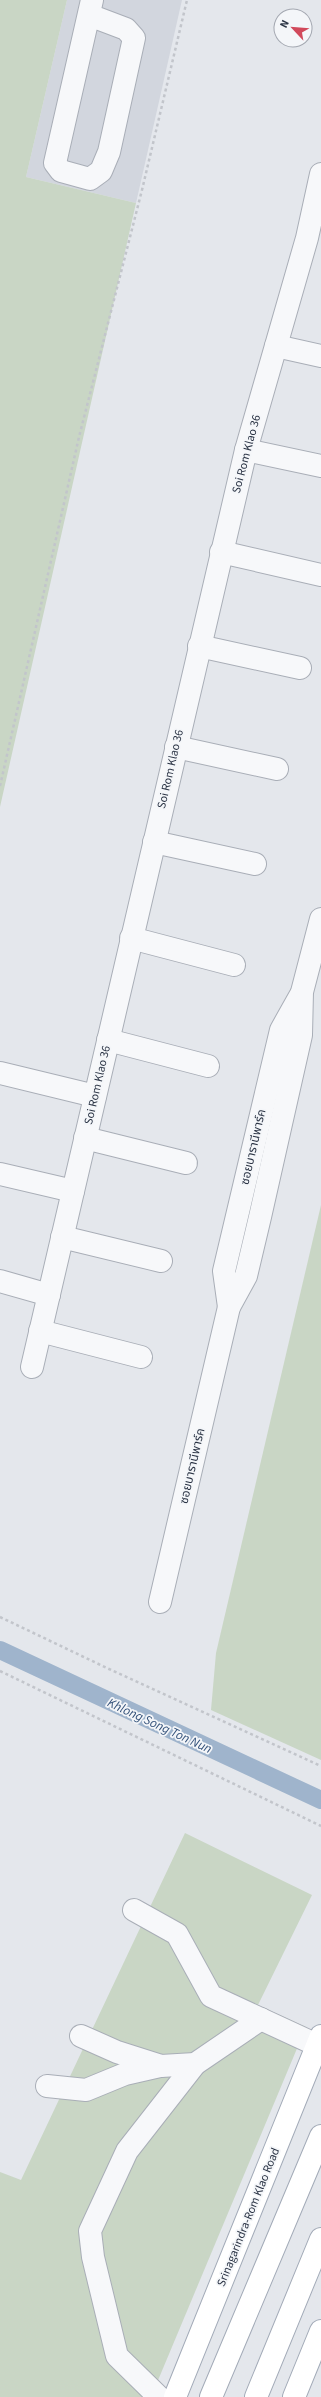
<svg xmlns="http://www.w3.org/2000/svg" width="321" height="2397" viewBox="0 0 321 2397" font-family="'Source Sans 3','Noto Sans Thai',sans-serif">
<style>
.built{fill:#d2d6de}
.green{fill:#c9d6c5}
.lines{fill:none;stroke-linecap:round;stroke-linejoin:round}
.canal{stroke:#9fb4cc;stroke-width:18}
.minor-casing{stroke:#a9aeb7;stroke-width:24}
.major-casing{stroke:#a3abb8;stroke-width:24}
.path{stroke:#c2c5cb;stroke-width:2.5;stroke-dasharray:3 3;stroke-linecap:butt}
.minor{stroke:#f7f8fa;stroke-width:22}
.major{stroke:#fff;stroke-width:22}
.labels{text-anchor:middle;stroke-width:3.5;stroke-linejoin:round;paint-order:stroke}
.street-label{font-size:12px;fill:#2b3445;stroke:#f4f6f9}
.water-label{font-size:13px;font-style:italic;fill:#34527a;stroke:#f4f6f9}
</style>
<rect width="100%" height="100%" fill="#e4e7ec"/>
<polygon class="built" points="67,0 182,0 136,203 26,177"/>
<g class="green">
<polygon points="0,0 67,0 26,177 136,203 0,807"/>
<polygon points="321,1205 321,1760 211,1710 216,1653"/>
<polygon points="185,1833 312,1895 258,2005 306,2027 151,2397 0,2397 0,2172 21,2180"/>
</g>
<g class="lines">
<polyline class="canal" points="0,1650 321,1800"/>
<defs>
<g id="minor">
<polyline points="89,15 126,29 134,38 109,152 101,171 90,179 61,171 55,163 92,0"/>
<polyline points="276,346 321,356"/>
<polyline points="246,450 321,466"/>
<polyline points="221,552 321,575"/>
<polyline points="199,646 300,668"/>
<polyline points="176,747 277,769"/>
<polyline points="154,842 255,864"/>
<polyline points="131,938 234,965"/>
<polyline points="108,1040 208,1066"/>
<polyline points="0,1073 95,1096"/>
<polyline points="85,1138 186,1163"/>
<polyline points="0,1174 73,1191"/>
<polyline points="62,1237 161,1261"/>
<polyline points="0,1281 49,1295"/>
<polyline points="229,1307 224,1271 281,1030 300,996"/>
<polyline points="40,1331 141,1357"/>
<polyline points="32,1367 246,450 307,238 321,174"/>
<polyline points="160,1602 229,1307 246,1276 260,1217 301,1035 302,992 321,919"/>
<polyline points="134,1910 177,1934 211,1996 317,2045"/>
<polyline points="81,2036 117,2052 161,2066 195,2064 261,2019"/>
<polyline points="47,2086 86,2090 125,2074 160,2066"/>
<polyline points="159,2397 117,2356 93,2257 90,2231 127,2151 195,2064"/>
</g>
<g id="major">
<polyline points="175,2397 321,2036"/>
<polyline points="211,2397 321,2136"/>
<polyline points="256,2397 321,2239"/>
<polyline points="294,2397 321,2331"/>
</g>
</defs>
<use href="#minor" class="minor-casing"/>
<use href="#major" class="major-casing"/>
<g class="path">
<polyline points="0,786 79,437 142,190 187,0"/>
<polyline points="0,1617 109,1669 321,1766"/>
<polyline points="0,1671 321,1826"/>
</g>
<use href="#minor" class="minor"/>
<use href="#major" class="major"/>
</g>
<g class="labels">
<g class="street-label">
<text transform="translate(246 454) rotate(-75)" y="4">Soi Rom Klao 36</text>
<text transform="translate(170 769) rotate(-77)" y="4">Soi Rom Klao 36</text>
<text transform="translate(97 1085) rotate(-77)" y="4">Soi Rom Klao 36</text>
<text transform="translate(253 1147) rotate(-77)" y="4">ซอยบารานีพาร์ค</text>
<text transform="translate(192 1466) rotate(-77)" y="4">ซอยบารานีพาร์ค</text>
<text transform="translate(248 2217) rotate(-68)" y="4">Srinagarindra-Rom Klao Road</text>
</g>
<g class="water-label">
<text transform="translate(160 1725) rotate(25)" y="5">Khlong Song Ton Nun</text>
</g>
</g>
<g transform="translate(293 28) rotate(296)"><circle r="19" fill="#f4f6f9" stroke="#a4a8b1"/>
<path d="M0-3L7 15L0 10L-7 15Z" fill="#d1495b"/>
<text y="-6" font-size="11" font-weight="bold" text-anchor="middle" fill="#2b3445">N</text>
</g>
</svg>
